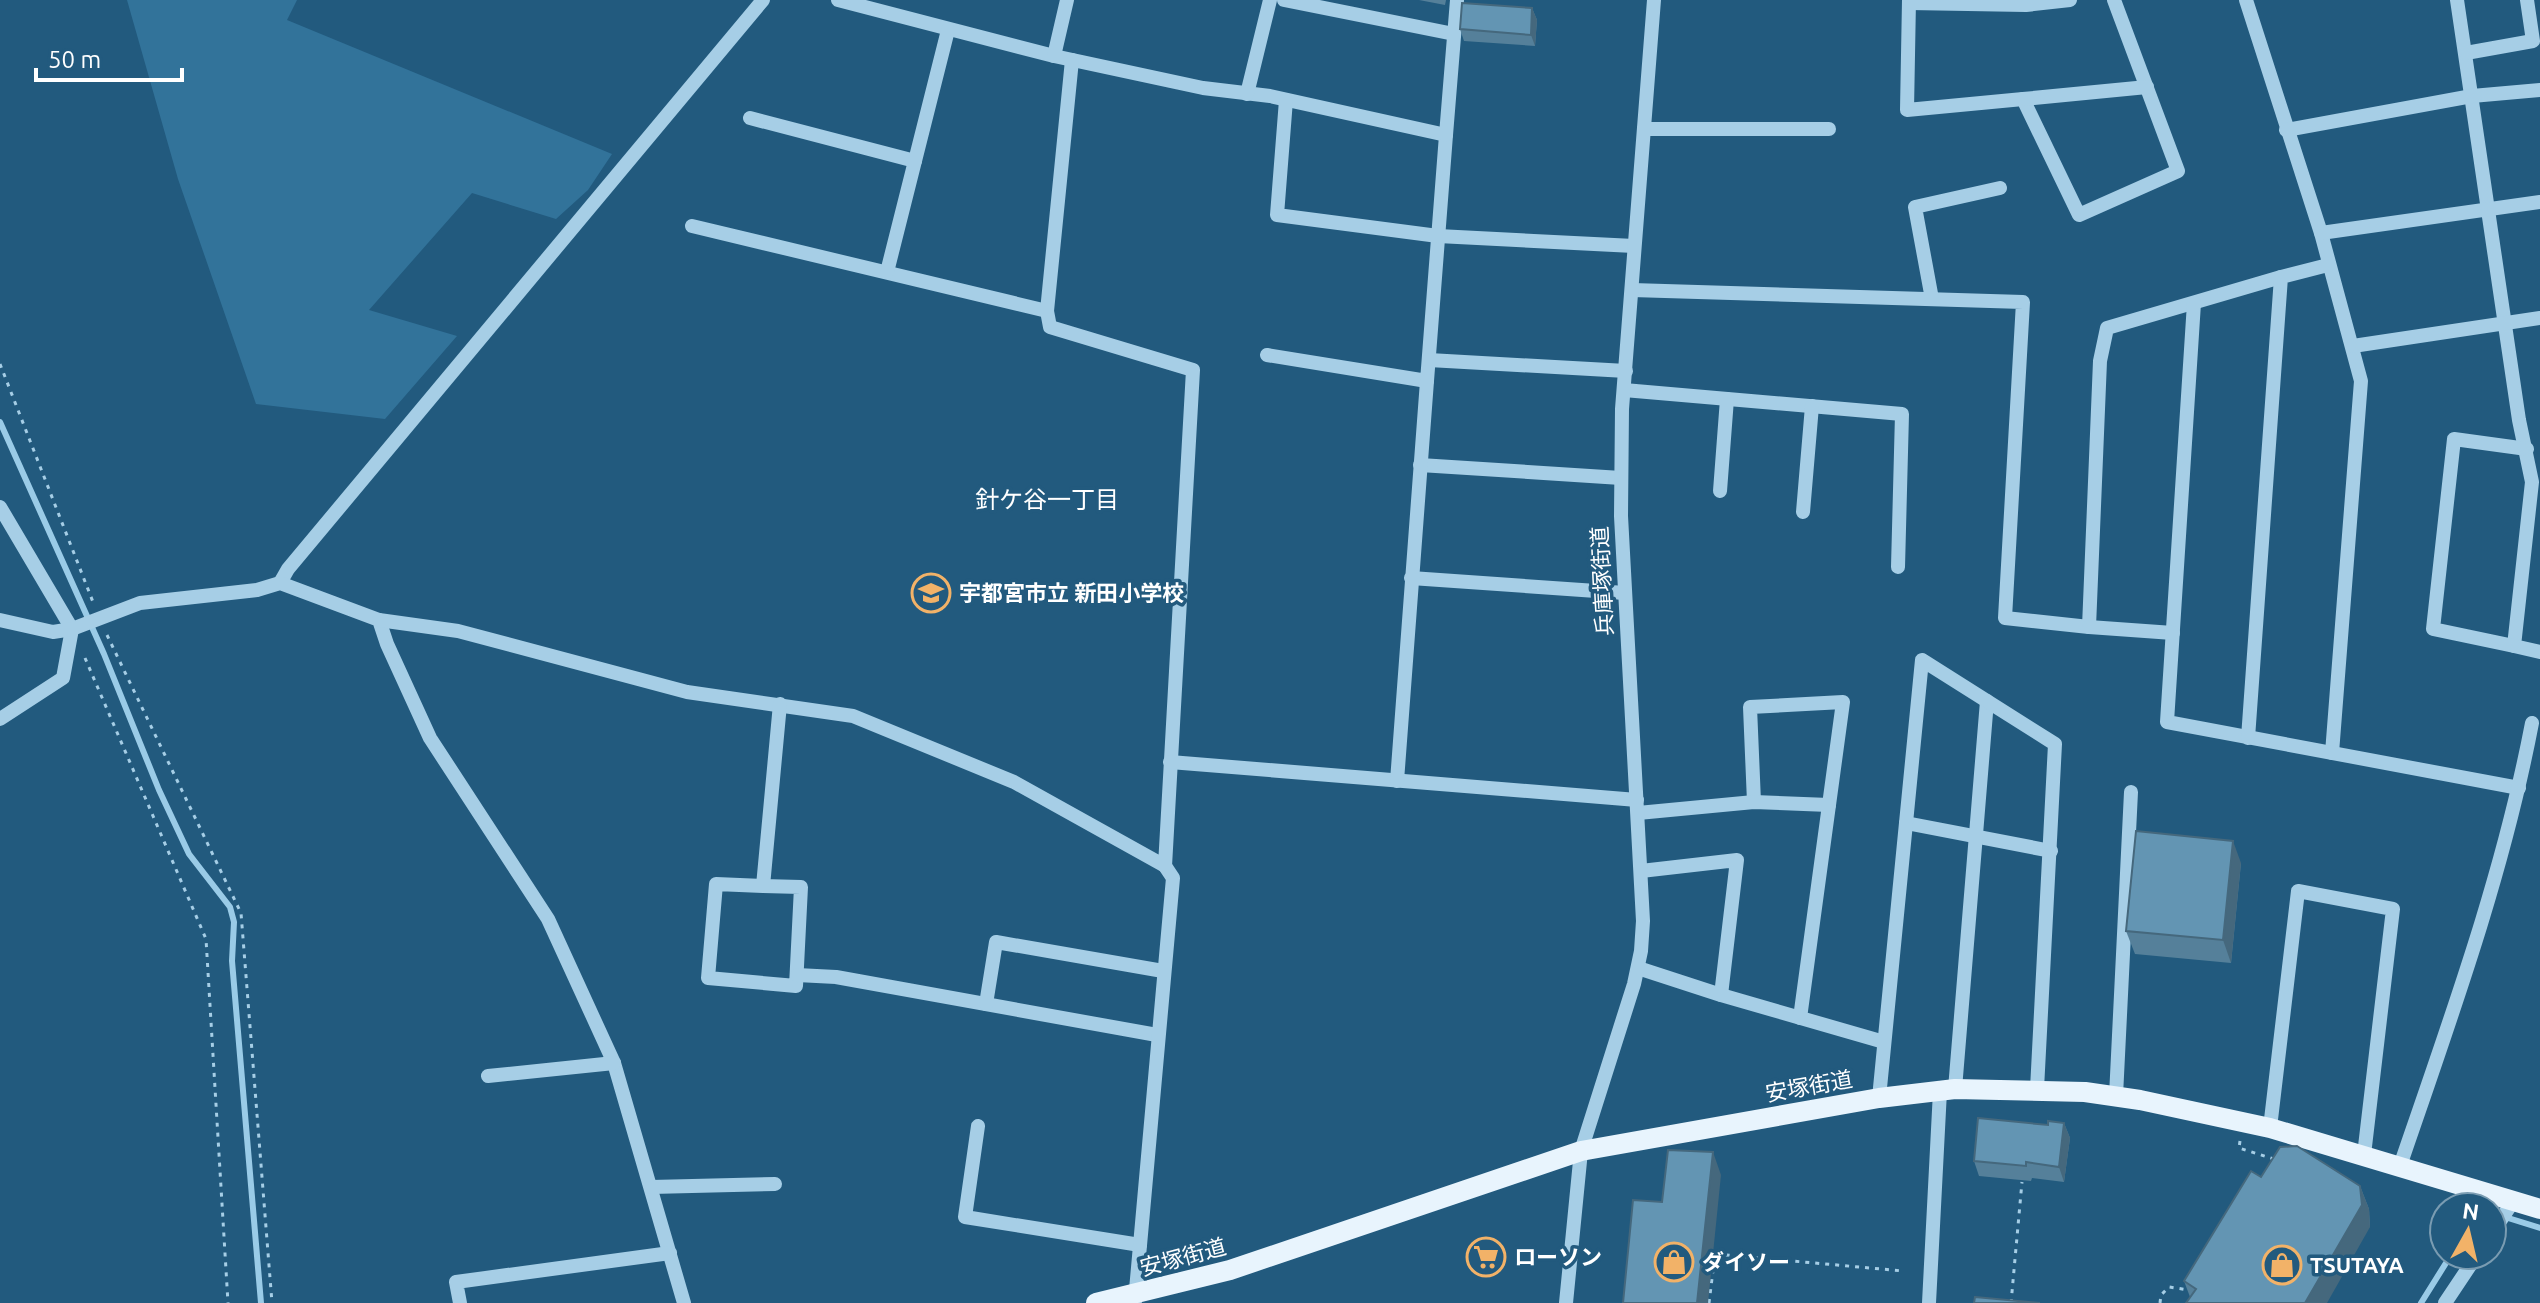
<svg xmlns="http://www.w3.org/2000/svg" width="2540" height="1303" viewBox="0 0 2540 1303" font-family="Ubuntu,'Noto Sans JP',sans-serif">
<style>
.green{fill:#32739a}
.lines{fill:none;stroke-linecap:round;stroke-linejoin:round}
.stream{stroke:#9acbe7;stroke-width:6}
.path{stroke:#a6cee6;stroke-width:3;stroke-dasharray:4 6;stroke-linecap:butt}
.minor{stroke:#a6cee6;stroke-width:14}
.major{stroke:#e8f4fd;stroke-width:20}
.wall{fill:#55809a}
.shaded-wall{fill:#45687d}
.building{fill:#6395b3;stroke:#45687d;stroke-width:2}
.labels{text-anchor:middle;stroke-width:7;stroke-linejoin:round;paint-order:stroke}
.street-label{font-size:22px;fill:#fff;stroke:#225a7e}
.poi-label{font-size:22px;font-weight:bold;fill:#fff;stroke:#225a7e;text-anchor:start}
.neighbourhood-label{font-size:24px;fill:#fff;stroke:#225a7e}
</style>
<rect width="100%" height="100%" fill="#225a7e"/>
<polygon class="green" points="127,0 297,0 287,20 612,154 588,190 556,219 472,193 369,310 457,336 385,419 256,404 178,179"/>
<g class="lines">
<g class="stream">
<polyline points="0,422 104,654 159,790 189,854 230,907 234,922 232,961 261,1303"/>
<polyline points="2492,1213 2540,1228"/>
<polyline points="2421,1303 2451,1255"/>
</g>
<g class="path">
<polyline points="0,364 93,602"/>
<polyline points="107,635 241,913 272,1303"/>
<polyline points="85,658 206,939 228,1303"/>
<polyline points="2240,1141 2239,1148 2274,1159"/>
<polyline points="1709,1303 1715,1254 1903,1271"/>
<polyline points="2011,1303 2022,1182"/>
<polyline points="2160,1303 2161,1295 2169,1287 2189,1290"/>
</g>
<g class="minor">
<polyline points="838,0 1054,56 1203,88 1270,96 1446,135 1427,381 1267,355"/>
<polyline points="1284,0 1454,34"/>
<polyline points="1909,0 1907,110 2023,99 2079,215 2178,171 2114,0"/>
<polyline points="2246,0 2321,233 2361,381 2332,753"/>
<polyline points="2457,0 2519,420 2532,482 2514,646 2540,652"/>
<polyline points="1909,3 2026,5 2070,0"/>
<polyline points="2466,53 2533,41 2527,0"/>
<polyline points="1054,56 1067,0"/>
<polyline points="1247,94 1270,0"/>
<polyline points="2023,99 2147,87"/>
<polyline points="1286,100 1277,215 1438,236 1634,246"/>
<polyline points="750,118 915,161"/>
<polyline points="1644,129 1829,129"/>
<polyline points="2286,130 2472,96 2540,90"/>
<polyline points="1446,135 1457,0"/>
<polyline points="692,226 1047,311"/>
<polyline points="2321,233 2540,202"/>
<polyline points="887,272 948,30"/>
<polyline points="1632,290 2023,302 2005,618 2089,627 2100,361 2107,328 2281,277"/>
<polyline points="1932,299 1915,207 2000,188"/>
<polyline points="2194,303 2167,722 2519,788"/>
<polyline points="2353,346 2540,318"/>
<polyline points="1429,360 1626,371"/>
<polyline points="1624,390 1902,414 1898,567"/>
<polyline points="1420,465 1621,478"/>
<polyline points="1720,491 1727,399"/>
<polyline points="0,507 72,629 63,678 0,719"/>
<polyline points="1803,512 1812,406"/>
<polyline points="1411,578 1625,593"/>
<polyline points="280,583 288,569 763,0"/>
<polyline points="0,620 53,632 72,629 140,603 257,590 280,583 379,620 387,644 430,738 548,919 614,1063 684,1303"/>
<polyline points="379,620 458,631 687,692 853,716 1014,782 1165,866 1193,370 1050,327 1047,311 1072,60"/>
<polyline points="2089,627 2173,633"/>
<polyline points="2514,646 2433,629 2454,439 2527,449"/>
<polyline points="2248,738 2281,277 2328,265"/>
<polyline points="1170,762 1637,800"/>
<polyline points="1397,781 1427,381"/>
<polyline points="1754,802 1750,707 1843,702 1829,805"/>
<polyline points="1638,813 1754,802 1829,805 1800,1018"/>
<polyline points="1906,823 2051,851"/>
<polyline points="1641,871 1737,860 1721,995"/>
<polyline points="763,886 801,887 796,986 708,978 716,884 763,886 780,704"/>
<polyline points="1638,968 1721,995 1884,1042"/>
<polyline points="797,975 836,977 1157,1035"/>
<polyline points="986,1004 996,942 1163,971"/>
<polyline points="488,1076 614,1063"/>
<polyline points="1955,1089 1987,701"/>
<polyline points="2116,1096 2131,792"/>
<polyline points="1879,1098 1922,660 2055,744 2037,1089"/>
<polyline points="978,1126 965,1217 1140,1245"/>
<polyline points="2270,1128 2298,891 2393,909 2364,1155"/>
<path d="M2400,1166C2450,1020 2503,875 2532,723"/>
<polyline points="651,1187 775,1184"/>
<polyline points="2492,1233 2514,1200"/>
<polyline points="1135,1301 1173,878 1165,866"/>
<polyline points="460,1303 456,1282 670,1253"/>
<polyline points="1566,1303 1581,1151 1634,984 1641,951 1643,921 1621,516 1622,409 1654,0"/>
<polyline points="1929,1303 1940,1091"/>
<polyline points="2445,1303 2477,1255"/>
</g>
<polyline class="major" points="1096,1303 1230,1270 1581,1151 1879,1098 1955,1089 2085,1092 2140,1100 2270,1128 2540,1209"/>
</g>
<g class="wall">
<polygon points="1419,0 1446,0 1445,5"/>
<polygon points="1532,8 1537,20 1535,46 1464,41 1460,29"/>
<polygon points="2241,863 2231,963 2135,954 2126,931"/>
<polygon points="2064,1123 2070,1138 2064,1182 2032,1178 2031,1181 1979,1176 1974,1161 2048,1125"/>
<polygon points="2261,1177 2360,1186 2369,1209 2370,1227 2190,1297 2184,1281"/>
</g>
<g class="shaded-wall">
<polygon points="1532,8 1537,20 1535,46 1531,35"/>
<polygon points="2233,841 2241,863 2231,963 2223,940"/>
<polygon points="2064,1123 2070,1138 2064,1182 2059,1167"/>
<polygon points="1713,1152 1721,1175 1708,1303 1697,1303"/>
<polygon points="2360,1186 2369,1209 2370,1227 2327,1303 2305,1303"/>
</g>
<g class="building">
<polygon points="1462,3 1532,8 1531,35 1460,29"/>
<polygon points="2136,831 2233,841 2223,940 2126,931"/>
<polygon points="1978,1118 2048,1125 2048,1121 2064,1123 2059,1167 2026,1162 2026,1166 1974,1161"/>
<polygon points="2297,1146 2360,1186 2362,1205 2305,1303 2186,1303 2196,1289 2184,1281 2251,1171 2261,1177 2280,1147"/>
<polygon points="1668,1150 1713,1152 1697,1303 1623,1303 1633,1200 1662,1202"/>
<polygon points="1975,1297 2040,1303 1974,1303"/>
</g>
<defs>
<symbol id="school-ring" viewBox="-11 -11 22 22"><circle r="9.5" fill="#225a7e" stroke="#f2b268" stroke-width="1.5"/><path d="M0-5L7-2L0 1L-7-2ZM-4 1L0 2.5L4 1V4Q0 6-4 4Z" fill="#f2b268"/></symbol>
<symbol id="supermarket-ring" viewBox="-11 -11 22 22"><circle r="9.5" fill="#225a7e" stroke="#f2b268" stroke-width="1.5"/><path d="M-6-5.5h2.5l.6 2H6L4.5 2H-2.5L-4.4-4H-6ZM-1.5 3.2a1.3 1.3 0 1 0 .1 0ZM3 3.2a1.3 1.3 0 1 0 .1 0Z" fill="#f2b268"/></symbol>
<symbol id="shop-ring" viewBox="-11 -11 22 22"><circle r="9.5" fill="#225a7e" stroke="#f2b268" stroke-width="1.5"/><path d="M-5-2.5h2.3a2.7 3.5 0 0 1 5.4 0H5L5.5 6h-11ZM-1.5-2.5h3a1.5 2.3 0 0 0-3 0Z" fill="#f2b268"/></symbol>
</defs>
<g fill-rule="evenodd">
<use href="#school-ring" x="909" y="571" width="44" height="44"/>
<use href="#supermarket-ring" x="1464" y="1235" width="44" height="44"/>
<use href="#shop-ring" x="1652" y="1240" width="44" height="44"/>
<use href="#shop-ring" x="2260" y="1243" width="44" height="44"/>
</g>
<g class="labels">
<g class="street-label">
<text transform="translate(1602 581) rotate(-93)" y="8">兵庫塚街道</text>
<text transform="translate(1809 1086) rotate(-10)" y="8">安塚街道</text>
<text transform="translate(1183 1257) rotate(-15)" y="8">安塚街道</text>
</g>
<g class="poi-label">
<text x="959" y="601">宇都宮市立 新田小学校</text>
<text x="1514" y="1265">ローソン</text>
<text x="1702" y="1270">ダイソー</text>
<text x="2310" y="1273">TSUTAYA</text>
</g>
<g class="neighbourhood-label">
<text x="1047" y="508">針ケ谷一丁目</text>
</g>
</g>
<g transform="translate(2468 1231) rotate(8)"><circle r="38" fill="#225a7e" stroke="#7a9cb2" stroke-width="2"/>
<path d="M0-6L14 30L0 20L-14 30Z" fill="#f2b268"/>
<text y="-12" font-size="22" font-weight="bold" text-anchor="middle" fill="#ffffff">N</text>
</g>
<path d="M36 68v12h146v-12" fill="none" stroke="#ffffff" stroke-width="4"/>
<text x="48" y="68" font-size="24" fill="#ffffff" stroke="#225a7e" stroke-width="6" paint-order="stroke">50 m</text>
</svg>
